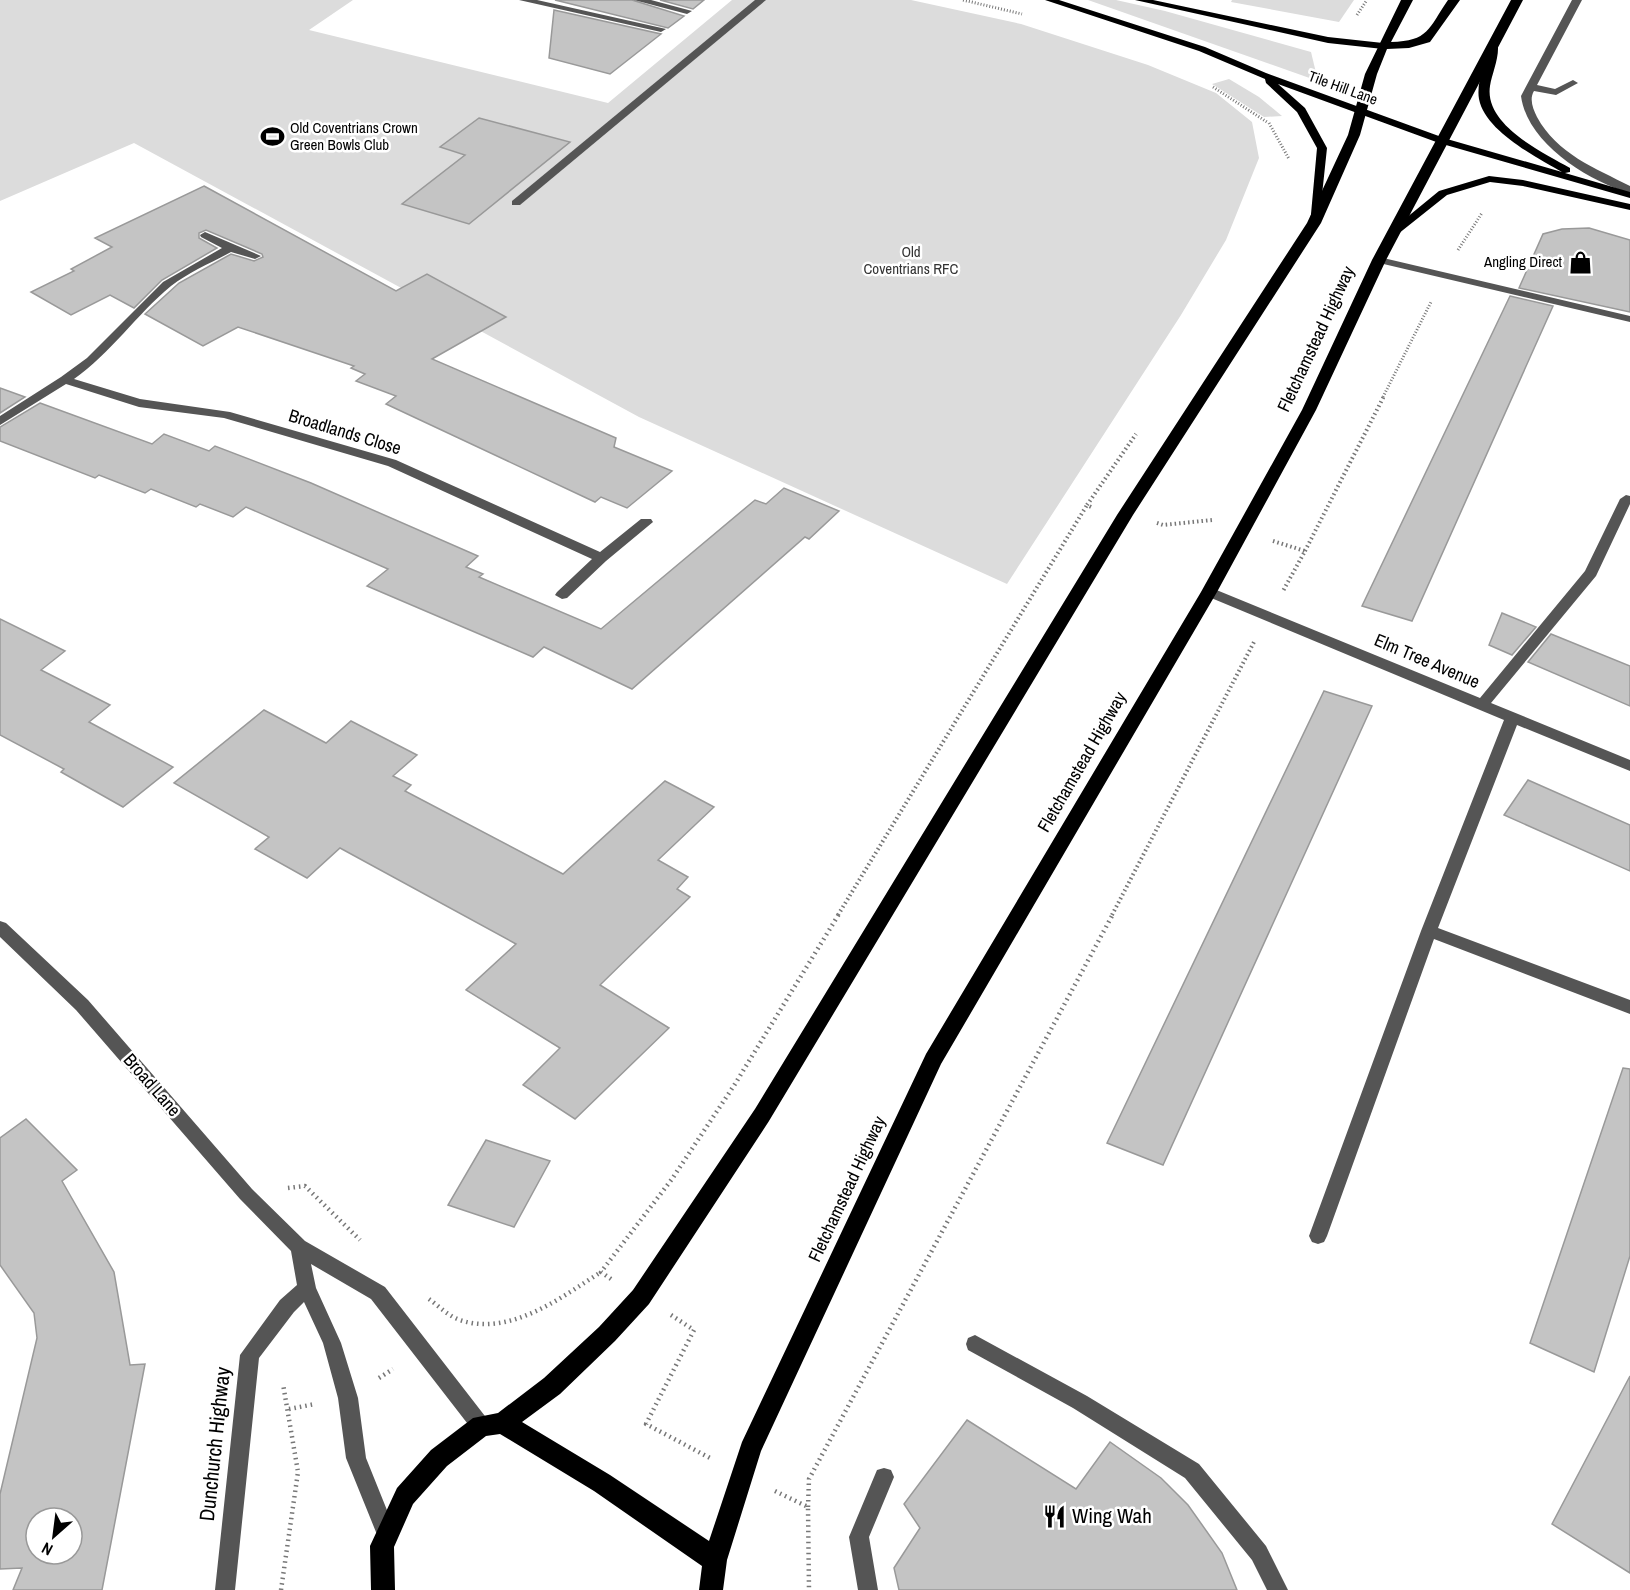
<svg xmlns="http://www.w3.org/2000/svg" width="1630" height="1590" viewBox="0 0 1630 1590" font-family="'Archivo Narrow',sans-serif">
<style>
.green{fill:#dcdcdc}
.building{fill:#c4c4c4;stroke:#999;stroke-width:1.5;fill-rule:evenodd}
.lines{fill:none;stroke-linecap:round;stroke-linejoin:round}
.path-far2{stroke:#777;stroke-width:3;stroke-dasharray:1 2;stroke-linecap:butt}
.path-far1{stroke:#777;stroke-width:4;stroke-dasharray:1.5 3;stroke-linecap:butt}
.path{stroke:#777;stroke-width:4.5;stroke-dasharray:1.5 4;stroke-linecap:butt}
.minor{fill:#555;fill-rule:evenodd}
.major{fill:#000;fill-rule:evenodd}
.highway{fill:#000;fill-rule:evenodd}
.labels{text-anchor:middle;stroke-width:5;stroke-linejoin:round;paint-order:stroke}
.far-street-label{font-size:15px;fill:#000;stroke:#fff}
.far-poi-label{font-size:15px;fill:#000;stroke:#fff;text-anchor:start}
.far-park-label{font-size:15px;fill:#333;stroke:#fff}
.street-label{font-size:18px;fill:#000;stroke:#fff}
.near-street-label{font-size:21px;fill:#000;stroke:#fff}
.near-poi-label{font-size:21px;fill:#000;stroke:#fff;text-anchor:start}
</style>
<rect width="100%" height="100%" fill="#fff"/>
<g class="green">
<polygon points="0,0 353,0 309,30 608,103 732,0 911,0 1021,24 1148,65 1216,93 1252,122 1259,158 1226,240 1181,315 1007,584 639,417 134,143 0,201"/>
<polygon points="1088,0 1116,0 1165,11 1311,52 1318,81"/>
<polygon points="1232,0 1354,0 1339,22 1231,2"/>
<polygon points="1229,79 1259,97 1282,116 1264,117 1212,84"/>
</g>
<g class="building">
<polygon points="555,0 632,0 684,16 668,28"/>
<polygon points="660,0 704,0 693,9"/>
<polygon points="554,10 661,34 610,74 549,58"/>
<polygon points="479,118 570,142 469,224 402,204 465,155 440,147"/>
<polygon points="204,186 396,291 427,274 506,317 432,359 616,438 614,447 672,471 627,508 601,497 595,502 386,404 396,396 356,381 365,374 351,368 354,366 238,327 203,346 145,314 179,283 231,254 254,261 263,257 262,254 206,230 199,233 199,238 217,248 162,280 134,308 110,295 71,315 31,292 74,271 71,269 112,247 95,238"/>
<polygon points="1589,228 1630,240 1630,312 1519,288 1543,234 1562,229"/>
<polygon points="1510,296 1553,306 1412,621 1362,606"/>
<polygon points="0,388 25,397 0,413"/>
<polygon points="40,403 152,444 164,434 209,451 215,446 311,483 478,556 466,567 483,574 479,577 601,629 755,500 766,504 784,488 839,511 809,539 805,537 632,689 544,647 533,657 367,586 388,569 246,507 233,517 200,504 196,507 151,489 145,493 99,475 95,478 0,441 0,427"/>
<polygon points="1502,613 1536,627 1512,655 1489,645"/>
<polygon points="0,619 65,651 41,670 110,705 89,722 173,767 123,807 61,772 64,769 0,735"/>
<polygon points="1551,634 1630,666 1630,706 1528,662"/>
<polygon points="1324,691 1372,706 1163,1165 1107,1143"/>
<polygon points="264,710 326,743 351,721 417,755 393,776 411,785 405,791 563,874 665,781 714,807 658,860 688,877 677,889 690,897 600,985 669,1028 575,1119 523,1085 560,1048 466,990 516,944 340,848 307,878 255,849 269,837 174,783"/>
<polygon points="1528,780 1630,825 1630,871 1504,815"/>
<polygon points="1623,1068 1630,1069 1630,1256 1594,1372 1530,1343"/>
<path d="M26,1119L77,1170L62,1181L114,1272L130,1365L145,1364L102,1590H13L22,1568L0,1569V1494L37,1338L34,1313L0,1265V1138ZM36,1518H72V1554H36Z"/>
<polygon points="486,1140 550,1161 514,1227 448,1205"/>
<polygon points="1630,1376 1630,1573 1552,1524"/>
<polygon points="967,1420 1076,1489 1110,1442 1161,1478 1188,1505 1222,1553 1237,1590 899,1590 894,1568 920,1528 904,1504"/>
</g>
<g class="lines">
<g class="path-far2">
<polyline points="963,0 1022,14"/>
<polyline points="1357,15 1367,0"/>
<polyline points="1213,87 1267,122"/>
<polyline points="1269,123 1289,159"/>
<polyline points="1458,250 1482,213"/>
<polyline points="1383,397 1431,302"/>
</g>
<g class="path-far1">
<polyline points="1091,507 1087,505 1136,434"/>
<polyline points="1157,523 1163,525 1212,520"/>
<polyline points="1273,541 1305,551 1283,591"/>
<polyline points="1305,551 1384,396"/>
<polyline points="838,915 1087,505"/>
<polyline points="1112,915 1254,642"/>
</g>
<g class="path">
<polyline points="288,1188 305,1186 360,1240"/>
<polyline points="611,1279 601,1272 672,1179 735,1084 839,914"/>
<path d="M429,1299C439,1306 448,1316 460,1320C510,1337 562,1297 601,1272"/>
<polyline points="671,1315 694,1330 646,1424 710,1458"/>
<polyline points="379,1378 393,1369"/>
<polyline points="289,1409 315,1404"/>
<polyline points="775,1491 808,1507 809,1590"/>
<polyline points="808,1507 809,1479 1113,914"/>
<polyline points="281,1590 298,1472 283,1384"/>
</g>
<g class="minor">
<polygon points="519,0 537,0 666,29 661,32"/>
<polygon points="634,0 651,0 692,11 687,14"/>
<polygon points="755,0 766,0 520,205 512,205 512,201"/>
<path d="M1572,0H1582L1537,85L1555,89L1573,80L1578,83L1556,95L1534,91C1529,99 1533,109 1537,117C1557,154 1595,168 1630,186V193C1588,181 1527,143 1521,96Z"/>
<path d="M205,232L261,256L255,259L231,252C211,263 189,272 171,286C136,315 111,353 74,379L140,399L230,412L396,460L600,552L641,519H651L653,522L606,561L567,598L562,599L555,595L557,592L592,559L388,466L224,418L139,407L66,384L0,425V416L61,377L87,358L163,282L222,248L201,237L200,235Z"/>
<polygon points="1379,257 1630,316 1630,322 1375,262 1375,258"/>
<polygon points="1626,495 1630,496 1630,504 1596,576 1491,703 1630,760 1630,771 1517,725 1438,928 1630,1000 1630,1014 1434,939 1327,1236 1324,1242 1318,1244 1312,1242 1309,1236 1421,931 1504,720 1204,595 1202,592 1204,589 1214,589 1480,698 1585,571 1620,499"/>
<polygon points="0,921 6,923 88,1000 252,1189 305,1241 385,1287 488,1420 491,1426 488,1432 481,1435 474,1432 371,1299 311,1264 316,1288 341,1343 358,1398 366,1458 397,1535 394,1542 387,1545 380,1542 346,1458 338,1398 323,1343 304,1302 294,1312 259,1358 235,1590 215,1590 240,1355 280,1300 297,1285 291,1251 240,1199 76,1010 0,937"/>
<polygon points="975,1335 1087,1396 1199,1464 1266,1546 1288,1590 1267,1590 1252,1560 1185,1478 1073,1408 968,1350 966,1344 968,1338"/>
<polygon points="884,1468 891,1470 894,1477 869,1537 878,1590 858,1590 849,1537 877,1470"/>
</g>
<g class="major">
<path d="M1045,0H1059L1205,47L1266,73L1447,139L1562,172C1536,157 1485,131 1479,99C1476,82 1486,60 1489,43L1497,41C1501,54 1492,73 1490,86C1484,125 1542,152 1570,168V172L1565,173L1630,192V198L1439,143L1278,84L1305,108L1327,148L1319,223L1314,226L1310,225L1317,148L1297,112L1266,83L1265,79L1199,51Z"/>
<polygon points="1135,0 1153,0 1328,37 1383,43 1388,46 1383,49 1328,43"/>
<polygon points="1489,176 1523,180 1630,204 1630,210 1523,186 1490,182 1447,195 1398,234 1394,235 1389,232 1439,191"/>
</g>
<path class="highway" d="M1401,0H1413L1391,42C1429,41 1428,29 1448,0H1460L1430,42L1409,48L1387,49L1377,74L1360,135L1321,223L1133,515L769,1121L649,1304L615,1341L560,1394L522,1422L610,1475L709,1541L742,1442L926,1054L1201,592L1302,410L1372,260L1511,0H1523L1386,260L1316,410L1217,592L941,1064L761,1451L727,1560L723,1590H699L702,1566L594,1491L500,1434L486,1436L447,1466L413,1504L394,1547L395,1590H371L370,1546L397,1488L431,1450L473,1418L498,1413L544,1378L599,1327L633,1290L755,1109L1117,515L1307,223L1348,135L1365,74Z"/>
</g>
<defs>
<symbol id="stadium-bare" viewBox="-9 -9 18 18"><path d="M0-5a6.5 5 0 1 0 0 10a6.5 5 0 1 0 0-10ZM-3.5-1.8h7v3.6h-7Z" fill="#000" stroke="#fff" stroke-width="2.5" paint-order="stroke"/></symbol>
<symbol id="shop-bare" viewBox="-9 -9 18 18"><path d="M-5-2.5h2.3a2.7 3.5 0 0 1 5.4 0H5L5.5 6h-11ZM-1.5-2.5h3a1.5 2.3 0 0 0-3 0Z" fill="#000" stroke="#fff" stroke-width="2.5" paint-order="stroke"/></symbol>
<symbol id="restaurant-bare" viewBox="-9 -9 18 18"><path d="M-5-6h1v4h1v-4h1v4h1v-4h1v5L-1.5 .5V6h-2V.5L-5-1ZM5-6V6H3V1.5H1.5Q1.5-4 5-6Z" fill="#000" stroke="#fff" stroke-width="2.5" paint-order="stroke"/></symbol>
</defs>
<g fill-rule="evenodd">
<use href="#stadium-bare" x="256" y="120" width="33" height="33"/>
<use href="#shop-bare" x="1564" y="246" width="33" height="33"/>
<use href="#restaurant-bare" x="1038" y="1500" width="33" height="33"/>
</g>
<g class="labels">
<g class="far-street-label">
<text transform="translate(1343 88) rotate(20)" y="5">Tile Hill Lane</text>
</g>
<g class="far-poi-label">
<text x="290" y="133">Old Coventrians Crown<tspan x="290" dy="17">Green Bowls Club</tspan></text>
<text x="1562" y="267" text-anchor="end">Angling Direct</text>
</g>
<g class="far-park-label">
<text x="911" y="257">Old<tspan x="911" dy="17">Coventrians RFC</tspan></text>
</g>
<g class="street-label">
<text transform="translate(1316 339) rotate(-65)" y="6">Fletchamstead Highway</text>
<text transform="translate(345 432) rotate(17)" y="6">Broadlands Close</text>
<text transform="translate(1427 661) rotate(23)" y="6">Elm Tree Avenue</text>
<text transform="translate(1082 762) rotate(-60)" y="6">Fletchamstead Highway</text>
<text transform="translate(152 1085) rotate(49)" y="6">Broad Lane</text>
<text transform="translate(847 1189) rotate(-65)" y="6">Fletchamstead Highway</text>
</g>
<g class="near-street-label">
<text transform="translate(215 1444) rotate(-84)" y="7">Dunchurch Highway</text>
</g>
<g class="near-poi-label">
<text x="1072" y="1523">Wing Wah</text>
</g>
</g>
<g transform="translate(54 1536) rotate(208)"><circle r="28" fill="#ffffff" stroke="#999999" stroke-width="1.5"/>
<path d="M0-4.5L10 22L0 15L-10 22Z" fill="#000000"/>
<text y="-9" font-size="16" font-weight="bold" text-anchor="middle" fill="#000000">N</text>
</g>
</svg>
